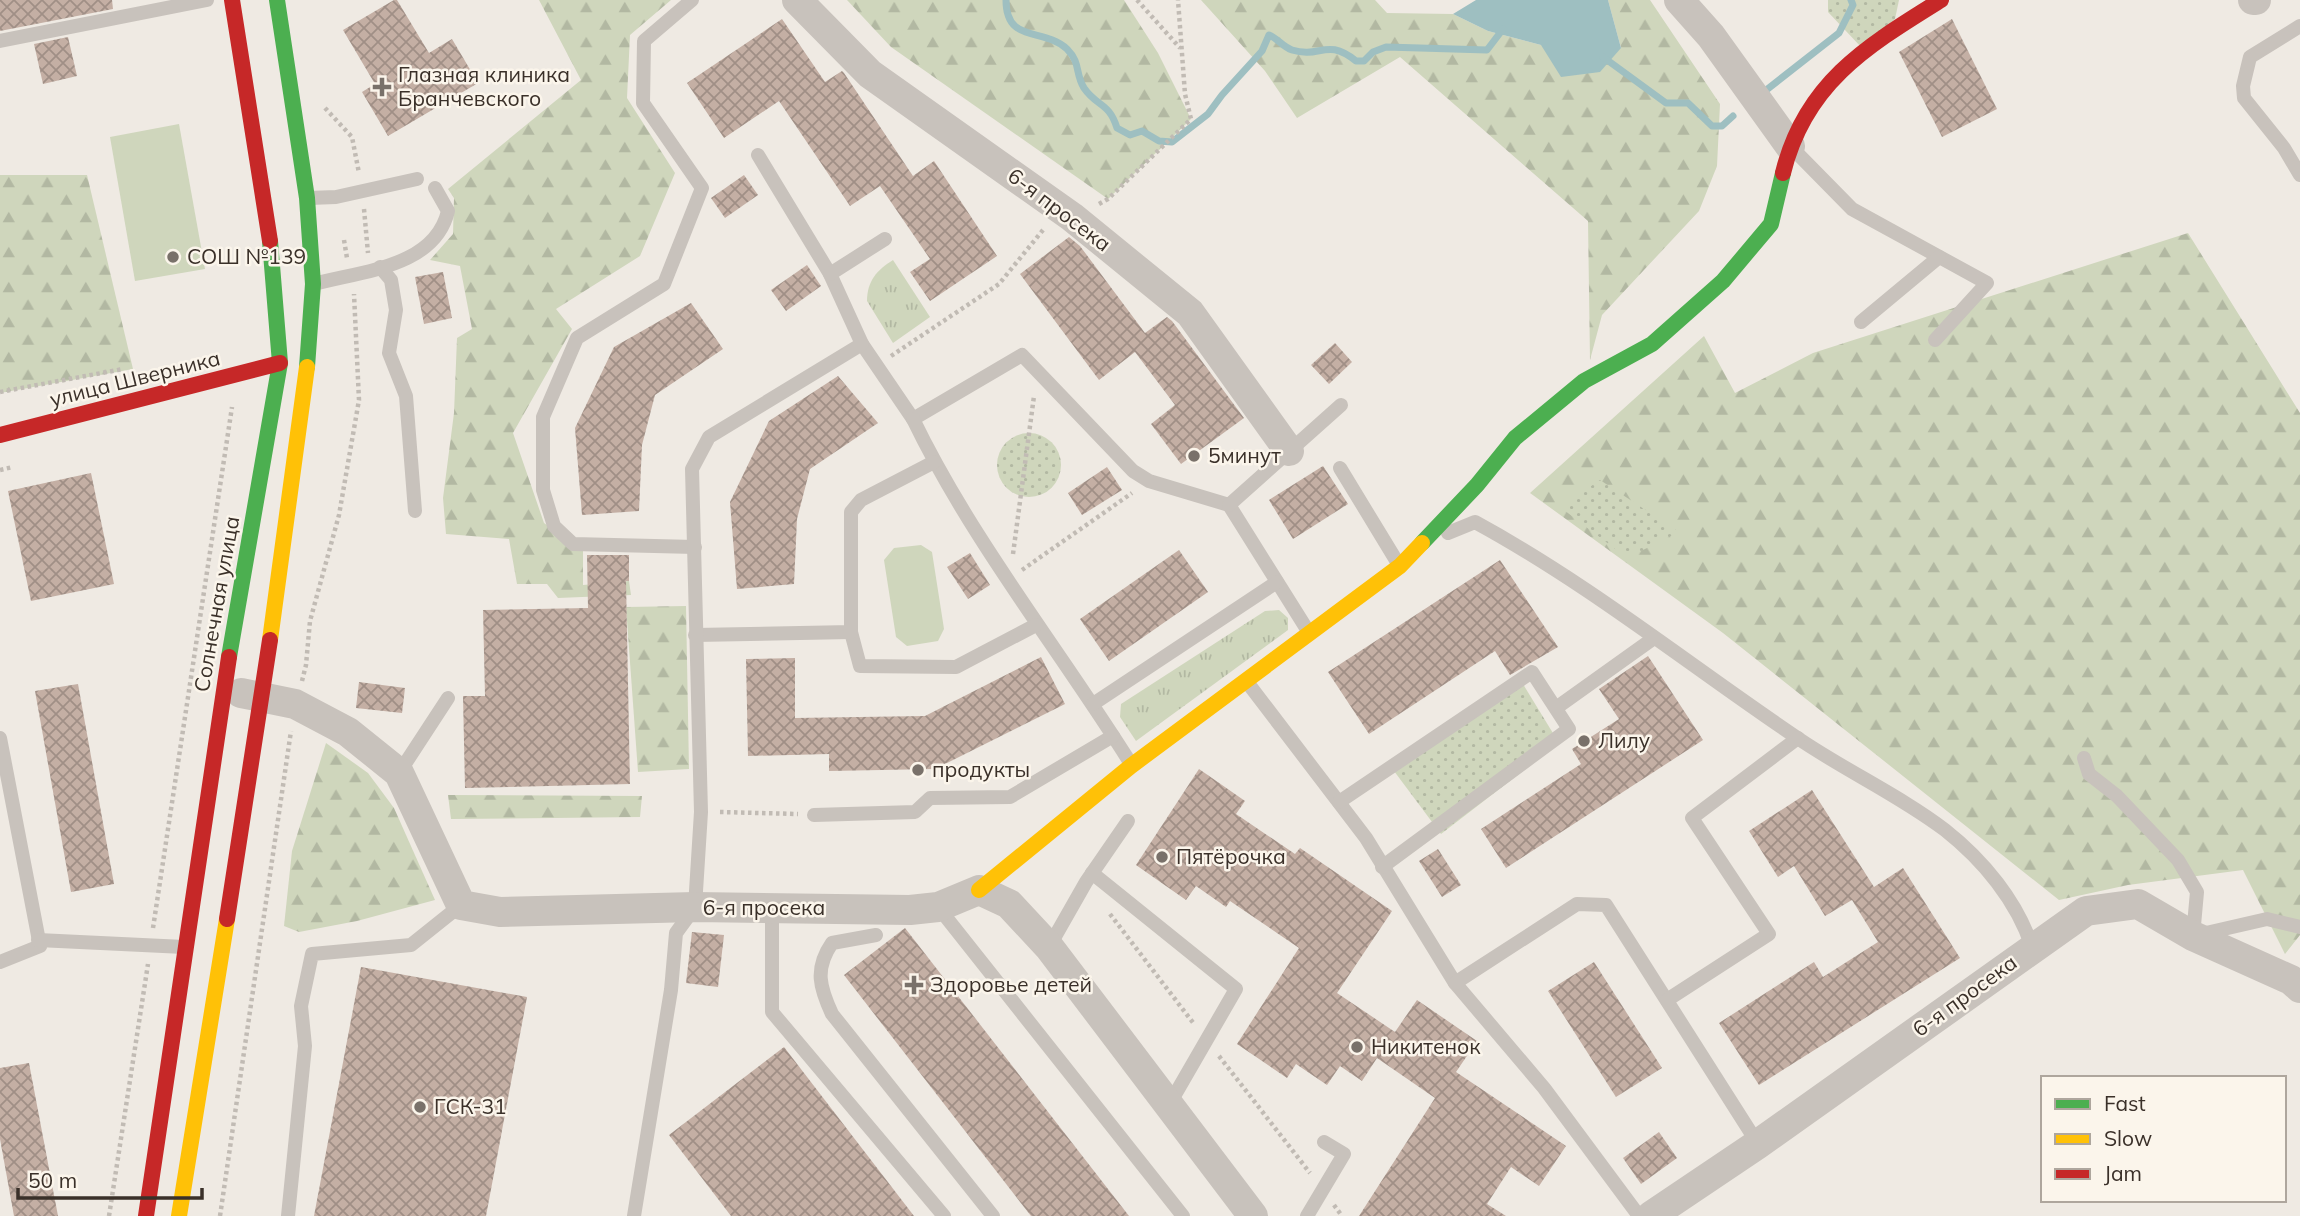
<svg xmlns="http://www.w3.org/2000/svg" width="2300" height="1216" viewBox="0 0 2300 1216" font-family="Mulish,sans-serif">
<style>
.grass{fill:url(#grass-tufts)}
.forest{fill:url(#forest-firs)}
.park{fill:url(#park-dots)}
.pitch{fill:#cfd6bc}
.water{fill:#9ebfc1}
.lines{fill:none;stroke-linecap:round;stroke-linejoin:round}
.stream{stroke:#9ebfc1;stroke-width:7}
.building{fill:url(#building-cross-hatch)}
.path{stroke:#c1bbb4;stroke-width:4.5;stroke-dasharray:3.5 3.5;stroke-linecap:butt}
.lane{stroke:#c8c2bc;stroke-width:14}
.street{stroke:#c8c2bc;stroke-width:30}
.fast{stroke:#4caf50;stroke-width:16}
.slow{stroke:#ffc107;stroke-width:16}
.jam{stroke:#c62828;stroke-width:16}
.poi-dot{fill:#79716a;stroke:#fbf5eb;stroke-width:2.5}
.labels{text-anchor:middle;stroke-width:5;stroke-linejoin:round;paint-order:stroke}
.poi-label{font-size:21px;fill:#3a3029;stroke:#fbf5eb;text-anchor:start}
.street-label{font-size:21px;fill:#3a3029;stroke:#fbf5eb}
</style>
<defs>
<pattern id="grass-tufts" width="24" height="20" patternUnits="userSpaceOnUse" patternTransform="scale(1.75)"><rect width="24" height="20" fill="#cfd6bc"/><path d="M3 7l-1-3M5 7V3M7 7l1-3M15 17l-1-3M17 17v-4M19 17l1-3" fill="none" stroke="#b2b8a2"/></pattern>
<pattern id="forest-firs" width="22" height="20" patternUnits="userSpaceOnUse" patternTransform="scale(1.75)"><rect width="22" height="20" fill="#cfd6bc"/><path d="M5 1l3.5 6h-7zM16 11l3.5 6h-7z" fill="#b2b8a2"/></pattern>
<pattern id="park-dots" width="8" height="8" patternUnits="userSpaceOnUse" patternTransform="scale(1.75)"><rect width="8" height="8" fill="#cfd6bc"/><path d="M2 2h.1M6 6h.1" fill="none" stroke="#b2b8a2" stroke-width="1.8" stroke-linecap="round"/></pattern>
<pattern id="building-cross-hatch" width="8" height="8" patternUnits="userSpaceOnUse" patternTransform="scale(1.75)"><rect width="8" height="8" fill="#c4afa4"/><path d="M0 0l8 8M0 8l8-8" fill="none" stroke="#a08f86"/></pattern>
</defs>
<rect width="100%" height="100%" fill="#efeae3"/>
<g class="grass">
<path d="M893,260L930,317L893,343L867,301C867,281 877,270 893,260Z"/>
<polygon points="1279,610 1288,618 1288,630 1136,741 1120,717 1121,704 1265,611"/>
</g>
<g class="forest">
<polygon points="539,0 671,0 630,35 627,98 675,173 640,256 556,309 572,329 513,433 544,523 583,551 583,585 629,581 631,595 558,598 547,584 517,584 509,539 446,534 443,498 454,413 457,338 472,329 460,266 430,260 453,234 454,198 448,189 581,80"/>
<polygon points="847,0 1124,0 1158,53 1191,119 1108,199 891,47"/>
<polygon points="1201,0 1375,0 1387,13 1453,14 1488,31 1541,45 1621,48 1608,0 1650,0 1720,104 1717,166 1699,211 1602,315 1590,360 1588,221 1400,57 1297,118 1265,71"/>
<polygon points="0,175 87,175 133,369 0,393"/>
<polygon points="2188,233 2300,413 2300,935 2285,954 2243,870 2128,885 2059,900 1723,633 1530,493 1704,336 1735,393 1813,353"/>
<polygon points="686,606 689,769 638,772 626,607"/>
<polygon points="326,743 368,773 394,808 435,900 357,921 299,932 284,926 292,851"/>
<polygon points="448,795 642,796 640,817 451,819"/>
</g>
<g class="park">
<polygon points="1828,0 1899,0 1895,19 1862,48 1828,12"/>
<circle cx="1029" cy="465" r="32"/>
<polygon points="1600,480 1679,532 1627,558 1560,507"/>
<polygon points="1523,684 1559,743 1441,834 1394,771"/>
</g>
<g class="pitch">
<polygon points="179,124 205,269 135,281 110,137"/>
<polygon points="921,545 932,552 944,629 938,641 907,646 896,637 884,560 894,548"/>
</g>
<polygon class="water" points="1476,0 1608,0 1621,48 1600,72 1561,77 1541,45 1488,31 1453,14"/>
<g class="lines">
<g class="stream">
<path d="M1006,0C1006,44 1043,27 1067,49C1081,63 1075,74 1084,88C1097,107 1109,102 1117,128L1130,135L1142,131L1159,141L1172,142L1208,114L1222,95L1262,51L1269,35C1277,38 1283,47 1292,50C1321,59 1326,37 1356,61H1364L1373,52L1386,47L1487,50L1503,29"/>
<polyline points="1603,57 1666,103 1688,103 1712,126 1722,126 1733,116"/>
<polyline points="1765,91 1839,33 1853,5 1851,0"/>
</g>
</g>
<g class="building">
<polygon points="0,0 112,0 113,9 0,31"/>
<polygon points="394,0 397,0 429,53 452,39 478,83 388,136 362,92 375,84 343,30"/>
<polygon points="782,19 825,82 842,71 844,73 913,176 934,161 997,256 930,301 910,272 930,259 880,186 850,206 779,101 724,138 687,83"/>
<polygon points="1952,19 1997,109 1942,137 1899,52"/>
<polygon points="68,37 77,76 43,84 34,44"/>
<polygon points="744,175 758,195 725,218 711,198"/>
<polygon points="1069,237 1080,246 1145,333 1167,317 1172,321 1244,418 1181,464 1151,424 1175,405 1135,352 1099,380 1020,274"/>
<polygon points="807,265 821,286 786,311 771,290"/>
<polygon points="443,272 452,318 424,324 415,277"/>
<polygon points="691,303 723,349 655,395 642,445 639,511 582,515 575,428 614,347"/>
<polygon points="1335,343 1352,362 1329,384 1311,365"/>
<polygon points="838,376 878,423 810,469 797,519 794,584 737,589 730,502 769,421"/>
<polygon points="1323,466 1348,504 1293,539 1269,500"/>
<polygon points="1107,467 1122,490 1082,515 1068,493"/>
<polygon points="91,473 114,584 31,601 8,491"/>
<polygon points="1179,550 1208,592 1109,661 1080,619"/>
<polygon points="970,553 990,585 968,599 947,567"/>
<polygon points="587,555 629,555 629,581 626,581 630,784 465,788 463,696 485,696 483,610 588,608"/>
<polygon points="1500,560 1558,647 1510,675 1495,651 1369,734 1328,672"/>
<polygon points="1648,656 1703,740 1506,868 1481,829 1581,764 1572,749 1619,719 1599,689"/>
<polygon points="1041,657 1065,704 935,769 829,771 829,754 748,756 746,659 795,658 795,718 925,716"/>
<polygon points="359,682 405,688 402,713 356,708"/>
<polygon points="78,684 114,884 71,892 35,691"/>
<polygon points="1199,769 1245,801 1236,814 1295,854 1300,848 1392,911 1337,993 1395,1032 1417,1000 1477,1041 1456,1072 1566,1146 1539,1186 1511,1167 1487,1204 1506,1216 1359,1216 1435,1098 1377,1058 1362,1081 1340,1066 1327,1085 1296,1064 1287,1078 1237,1044 1299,948 1230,901 1226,907 1196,886 1186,900 1136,865"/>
<polygon points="1812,790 1874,887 1903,868 1960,958 1759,1085 1719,1023 1814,962 1823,977 1878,942 1852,900 1825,916 1794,866 1778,877 1749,831"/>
<polygon points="1438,849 1461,885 1442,897 1419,861"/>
<polygon points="905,928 1129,1216 1031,1216 844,975"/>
<polygon points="692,932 724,935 718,987 686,983"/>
<polygon points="1594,962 1662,1068 1616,1097 1548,991"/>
<polygon points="361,967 527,997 486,1216 314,1216"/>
<polygon points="784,1047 914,1216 731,1216 669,1135"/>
<polygon points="29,1063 58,1216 14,1216 0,1139 0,1068"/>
<polygon points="1659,1132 1677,1158 1641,1184 1623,1158"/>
</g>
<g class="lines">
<g class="path">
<polyline points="1137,0 1180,48"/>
<polyline points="325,108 352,137 359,173"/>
<polyline points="1099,204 1108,199 1191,119 1185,94 1178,0"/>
<polyline points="364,209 368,253"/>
<polyline points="344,240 347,258"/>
<polyline points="891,356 999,284 1043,230"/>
<polyline points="0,392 123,369"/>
<polyline points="0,470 13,467"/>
<polyline points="1013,554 1034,396"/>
<polyline points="1022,570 1132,493"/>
<polyline points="302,681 306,665 310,621 339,515 359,400 354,294"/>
<polyline points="720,812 798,814"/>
<polyline points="1110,914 1194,1024"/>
<polyline points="153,928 232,407"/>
<polyline points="1219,1056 1310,1173"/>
<polyline points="1334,1205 1342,1216"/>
<polyline points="109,1216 148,964"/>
<polyline points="220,1216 291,731"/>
</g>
<g class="lane">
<polyline points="692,0 644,41 643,103 702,188 664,284 577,338 543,417 543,490 554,526 573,544 695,547"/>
<polyline points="2300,26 2250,57 2243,86 2244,98 2284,148 2300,175"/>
<polyline points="0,41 207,0"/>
<polyline points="1794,150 1852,209 1987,283 1935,340"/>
<polyline points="758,155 830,274 862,344 913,419 1022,355 1133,471 1149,481 1229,505 1308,631"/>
<polyline points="309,198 336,197 417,179"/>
<polyline points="380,267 391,280 396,310 389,353 406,396 415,511"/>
<polyline points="830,274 885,239"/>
<path d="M314,284C362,271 435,267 448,211L435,188"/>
<polyline points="1861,322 1939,257"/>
<path d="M913,419C972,541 1059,649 1131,764"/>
<polyline points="1340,468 1399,565"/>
<polyline points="1229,505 1341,405"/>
<path d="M1448,533L1475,522C1589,584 1689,665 1796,737C1844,770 1899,795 1945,830C1983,860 2017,901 2032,947"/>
<polyline points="851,632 860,666 956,667 1036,625"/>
<polyline points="695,635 851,632 851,512 861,500 934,462"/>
<polyline points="1247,682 1366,838 1455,983 1544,1088 1639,1216"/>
<polyline points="1093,704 1277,582"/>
<polyline points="1556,708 1654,638"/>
<polyline points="0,738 40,946 0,962"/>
<polyline points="2084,758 2089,774 2117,796 2178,860 2197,892 2193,936 2267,919 2300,927"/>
<polyline points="399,773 448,698"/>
<polyline points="1339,802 1532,672 1569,729 1382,867"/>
<polyline points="814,815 915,812 930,798 1010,797 1113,736"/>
<polyline points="1092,873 1236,989 1169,1105"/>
<polyline points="938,907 1183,1216"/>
<polyline points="772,909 772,1012 944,1216"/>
<path d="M876,935L832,943C814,969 820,988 832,1014L993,1216"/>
<polyline points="38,940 184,947"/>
<polyline points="1049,947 1086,882 1128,821"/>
<polyline points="1455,983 1577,904 1606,905 1758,1144"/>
<polyline points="1667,1000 1769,934 1692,818 1798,738"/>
<polyline points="288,1216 305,1046 301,1006 312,954 411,945 461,905"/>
<polyline points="634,1216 671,990 676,933 695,907 701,812 692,469 709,437 862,344"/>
<polyline points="1307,1216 1344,1154 1324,1142"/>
</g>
<g class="street">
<polyline points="797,0 870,74 1072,217 1190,313 1289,451"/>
<polyline points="1679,0 1711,36 1790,146"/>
<polyline points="2253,0 2256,0"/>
<polyline points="241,693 295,704 348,732 399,773 461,905 500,912 695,907 910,910 938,907 979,890 1009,904 1049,947 1253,1216"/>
<polyline points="1651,1216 1758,1144 2086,911 2138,904 2193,936 2291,980 2300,988"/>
</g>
<g class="fast">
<polyline points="277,0 307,198 313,284 307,367"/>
<polyline points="1422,543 1477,485 1515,438 1584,381 1652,344 1723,281 1771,224 1783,173"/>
<polyline points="229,657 280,363 270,241"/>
</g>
<g class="slow">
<polyline points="270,640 307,367"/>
<polyline points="979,890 1131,766 1400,566 1422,543"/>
<polyline points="179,1216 227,919"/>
</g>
<g class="jam">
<polyline points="232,0 270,241"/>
<path d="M1783,173C1805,83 1867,46 1941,0"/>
<polyline points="0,435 280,363"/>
<polyline points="227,919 270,640"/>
<polyline points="146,1216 229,657"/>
</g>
</g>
<g class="poi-dot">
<path d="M378.5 76.5h7v7h7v7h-7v7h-7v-7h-7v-7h7z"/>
<circle cx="173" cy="257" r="7"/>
<circle cx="1194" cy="456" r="7"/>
<circle cx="1584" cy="741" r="7"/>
<circle cx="918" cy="770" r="7"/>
<circle cx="1162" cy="857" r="7"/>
<path d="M910.5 974.5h7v7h7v7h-7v7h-7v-7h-7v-7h7z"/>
<circle cx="1357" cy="1047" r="7"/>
<circle cx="420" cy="1107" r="7"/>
</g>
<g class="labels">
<g class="poi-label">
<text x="398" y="82">Глазная клиника<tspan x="398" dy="24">Бранчевского</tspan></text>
<text x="187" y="264">СОШ №139</text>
<text x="1208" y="463">5минут</text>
<text x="1598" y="748">Лилу</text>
<text x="932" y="777">продукты</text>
<text x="1176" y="864">Пятёрочка</text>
<text x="930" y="992">Здоровье детей</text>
<text x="1371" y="1054">Никитенок</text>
<text x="434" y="1114">ГСК-31</text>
</g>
<g class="street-label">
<text transform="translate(1059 210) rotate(37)" y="7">6-я просека</text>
<text transform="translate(135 379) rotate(-14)" y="7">улица Шверника</text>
<text transform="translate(217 604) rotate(-80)" y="7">Солнечная улица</text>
<text x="764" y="915">6-я просека</text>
<text transform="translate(1965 996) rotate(-36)" y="7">6-я просека</text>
</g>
</g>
<rect x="2041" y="1076" width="245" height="126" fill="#fbf5eb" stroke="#aea69d" stroke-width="2"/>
<rect x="2055" y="1099" width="35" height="10" fill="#4caf50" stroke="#aea69d" stroke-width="2"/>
<text x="2104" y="1111" font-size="21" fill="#3a3029">Fast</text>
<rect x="2055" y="1134" width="35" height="10" fill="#ffc107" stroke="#aea69d" stroke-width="2"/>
<text x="2104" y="1146" font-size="21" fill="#3a3029">Slow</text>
<rect x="2055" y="1169" width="35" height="10" fill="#c62828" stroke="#aea69d" stroke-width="2"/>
<text x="2104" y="1181" font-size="21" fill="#3a3029">Jam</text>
<path d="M18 1188v10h184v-10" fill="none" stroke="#3a3029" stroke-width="3.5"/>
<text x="28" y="1188" font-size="21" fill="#3a3029" stroke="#fbf5eb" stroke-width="5" paint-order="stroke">50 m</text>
</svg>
